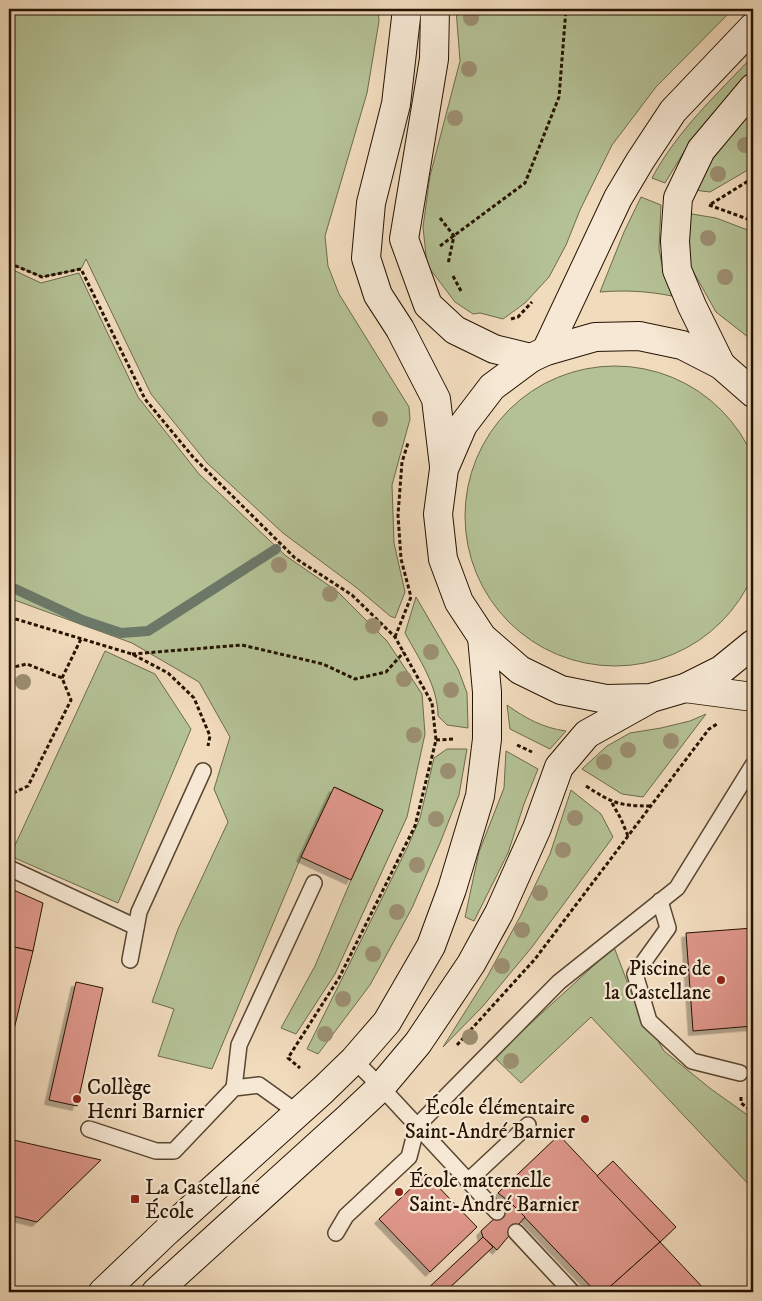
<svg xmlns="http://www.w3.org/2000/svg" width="762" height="1301" viewBox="0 0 762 1301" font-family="'IM FELL DW Pica',serif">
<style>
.green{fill:#b4c195;stroke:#6c6a4b}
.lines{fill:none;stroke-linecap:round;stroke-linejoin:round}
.stream{stroke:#6c7868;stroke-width:10}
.building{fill:#de968a;stroke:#251301;filter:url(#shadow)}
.lane-casing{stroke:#584530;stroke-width:18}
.secondary-casing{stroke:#251301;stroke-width:30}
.path{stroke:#251301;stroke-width:3;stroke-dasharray:4 2.5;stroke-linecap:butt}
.lane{stroke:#f6e8d4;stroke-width:15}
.secondary{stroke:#f6e8d4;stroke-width:28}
.tree{fill:#9c8f72}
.poi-dot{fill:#8f2418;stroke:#f6e8d4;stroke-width:2}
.labels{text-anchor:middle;stroke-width:4.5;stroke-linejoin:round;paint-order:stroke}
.poi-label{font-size:21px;fill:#251301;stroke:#f6e8d4;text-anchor:start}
</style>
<defs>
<filter id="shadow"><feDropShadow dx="-4.5" dy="4.5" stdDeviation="0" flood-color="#0004"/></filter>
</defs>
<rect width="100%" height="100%" fill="#f1dbbd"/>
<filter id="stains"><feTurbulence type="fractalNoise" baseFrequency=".004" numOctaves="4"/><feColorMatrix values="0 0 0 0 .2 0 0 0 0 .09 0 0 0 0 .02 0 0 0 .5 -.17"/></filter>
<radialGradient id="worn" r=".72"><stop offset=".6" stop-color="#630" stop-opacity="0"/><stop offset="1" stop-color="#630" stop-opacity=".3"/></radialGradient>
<g class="green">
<polygon points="9,9 378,9 379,21 367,93 325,236 328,266 339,294 409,407 410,419 392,485 394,543 405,592 395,618 390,616 357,588 283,533 207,463 151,394 86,259 81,269 42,277 9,263"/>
<polygon points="456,9 733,9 656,87 612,145 580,210 566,245 549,277 525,303 503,319 480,313 473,314 455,302 427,265 423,227 430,176 460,61"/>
<path d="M753,56V71L693,137L665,183L652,178C677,131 717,94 753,56Z"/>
<polygon points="753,110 753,167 710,192 694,190 707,161"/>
<path d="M641,197L661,205L659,249L664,275L672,296C647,291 625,290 600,292L624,232Z"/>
<polygon points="686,213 716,218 753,232 753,341 716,312 689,264"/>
<polygon points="9,268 41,283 79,273 138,397 199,474 286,556 337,591 387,641 422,694 425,734 407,817 335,974 296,1034 281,1028 315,966 351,880 383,810 335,787 301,857 212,1069 158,1056 174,1009 152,1002 178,929 228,822 214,789 230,737 199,682 132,643 9,598"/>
<circle cx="615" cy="516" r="150"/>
<path d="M416,597L458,669L467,693L468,728L447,725L438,716C438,686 419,659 405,633Z"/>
<polygon points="105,651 155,674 191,729 118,903 10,856"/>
<path d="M507,705C525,718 543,728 566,731L550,749L510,729Z"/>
<polygon points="706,714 643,797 622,794 582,769 607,746 630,733 661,728 690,721"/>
<polygon points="447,749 467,749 459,795 440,843 412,908 370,985 318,1054 307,1049 408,846 420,818 434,758"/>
<polygon points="506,751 538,769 524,804 508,853 474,921 465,917 479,852 504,788"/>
<polygon points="571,790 601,814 613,837 532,947 483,1006 443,1047 487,977 521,915 550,854"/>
<polygon points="614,947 634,1000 664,1051 711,1089 753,1119 753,1189 591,1017 521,1083 494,1057"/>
</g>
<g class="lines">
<polyline class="stream" points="9,586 82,620 121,633 148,631 276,549"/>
</g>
<g class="building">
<polygon points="334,787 383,810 351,880 301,857"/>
<polygon points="9,888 43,903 33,951 9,946"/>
<polygon points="753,928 753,1026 693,1031 686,933"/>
<polygon points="9,946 33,951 9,1050"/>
<polygon points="76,982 103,988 77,1106 49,1100"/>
<polygon points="559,1135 660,1242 604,1292 596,1292 511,1203 498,1193"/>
<polygon points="9,1139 101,1160 37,1222 9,1215"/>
<polygon points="613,1161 676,1227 660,1242 597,1176"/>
<polygon points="426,1174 477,1227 430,1272 379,1219"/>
<polygon points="511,1203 525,1217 497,1250 483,1237 481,1231"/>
<polygon points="483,1237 493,1247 445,1292 424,1292"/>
<polygon points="660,1242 707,1292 604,1292"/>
</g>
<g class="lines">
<defs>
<g id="lane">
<polyline points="9,868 136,927"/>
<polyline points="660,901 668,928 635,974 649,1021 692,1061 740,1073"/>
<polyline points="130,960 139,912 203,771"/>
<polyline points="354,1060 381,1087 497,1212"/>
<polyline points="234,1088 239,1045 314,883"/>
<polyline points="89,1129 156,1151 174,1151 234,1088 259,1085 298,1113"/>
<polyline points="468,1181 528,1125"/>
<polyline points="516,1232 572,1292"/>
<polyline points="336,1233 346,1216 409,1157 417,1126 559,982 677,888 753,765"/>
</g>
<g id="secondary">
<polyline points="407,9 396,104 371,203 366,258 378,295 400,329 436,399 444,466"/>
<polyline points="435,9 434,59 404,239 428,305 455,330 494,349 531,358"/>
<polyline points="546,351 618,198 640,161 673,111 753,27"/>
<polyline points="721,365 692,306 677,270 675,241 678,198 701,150 753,88"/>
<polyline points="753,393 721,365 682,345 639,336 595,337 546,351 531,358 492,387 463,425 444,469 438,514 443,559 459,602 482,637 520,670 561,690 606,699 651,698 685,688 721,670 753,644"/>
<polyline points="685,688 753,697"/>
<polyline points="103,1292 167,1231 323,1090 354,1060 387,1022 431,946 452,889 480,796 487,739 487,692 482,637"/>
<polyline points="156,1292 349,1117 381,1087 418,1043 471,964 499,913 537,828 559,767 587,734 648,700"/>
</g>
</defs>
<use href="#lane" class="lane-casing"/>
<use href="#secondary" class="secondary-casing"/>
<g class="path">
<polyline points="711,204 753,178"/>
<polyline points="709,205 753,221"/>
<polyline points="440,218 454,236 448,264"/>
<polyline points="440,246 525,183 559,97 566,9"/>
<polyline points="9,263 42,277 81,269 145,399 193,457 295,558 352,595 395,637 432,703 436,740 415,826 339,978 288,1058 300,1068"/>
<polyline points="453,276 461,291"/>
<polyline points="511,319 518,317 532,302"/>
<polyline points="9,617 132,654 168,673 194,698 210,736 208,746"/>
<polyline points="395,637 411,597 401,559 398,515 402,462 408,443"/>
<polyline points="132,654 242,645 323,664 355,679 386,672 404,652"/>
<polyline points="9,668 27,664 62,678 71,700 28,786 9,795"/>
<polyline points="62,678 81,639"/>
<polyline points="436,740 455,739"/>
<polyline points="517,745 532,752"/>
<path d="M586,786C612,803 619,806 651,806"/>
<polyline points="612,803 621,819 628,836"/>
<polyline points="457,1045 535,959 709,729 717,724"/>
<polyline points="741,1097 741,1103 753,1112"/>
</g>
<use href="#lane" class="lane"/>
<use href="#secondary" class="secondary"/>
</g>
<g class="tree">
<circle cx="471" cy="18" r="8"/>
<circle cx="469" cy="69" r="8"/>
<circle cx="455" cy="118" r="8"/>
<circle cx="745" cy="145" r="8"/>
<circle cx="718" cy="174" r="8"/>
<circle cx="708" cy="238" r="8"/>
<circle cx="725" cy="277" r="8"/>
<circle cx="380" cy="419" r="8"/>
<circle cx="279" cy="565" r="8"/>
<circle cx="330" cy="594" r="8"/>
<circle cx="373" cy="626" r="8"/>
<circle cx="431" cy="652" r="8"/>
<circle cx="404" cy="679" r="8"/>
<circle cx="23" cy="682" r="8"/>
<circle cx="451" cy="690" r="8"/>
<circle cx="414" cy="735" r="8"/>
<circle cx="671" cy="741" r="8"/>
<circle cx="628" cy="750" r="8"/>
<circle cx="604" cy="762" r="8"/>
<circle cx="448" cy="771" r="8"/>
<circle cx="575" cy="818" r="8"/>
<circle cx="436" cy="819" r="8"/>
<circle cx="563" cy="850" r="8"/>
<circle cx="417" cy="865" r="8"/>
<circle cx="540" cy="893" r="8"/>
<circle cx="397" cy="912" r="8"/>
<circle cx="522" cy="930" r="8"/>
<circle cx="373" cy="954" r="8"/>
<circle cx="502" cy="966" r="8"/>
<circle cx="343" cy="999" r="8"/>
<circle cx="325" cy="1034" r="8"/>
<circle cx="470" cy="1037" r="8"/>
<circle cx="511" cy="1061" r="8"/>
</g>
<g class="poi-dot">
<circle cx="721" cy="980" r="5"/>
<circle cx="77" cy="1099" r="5"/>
<circle cx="585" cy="1119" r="5"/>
<circle cx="399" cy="1192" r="5"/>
<rect x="130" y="1194" width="10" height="10" rx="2.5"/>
</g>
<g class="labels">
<g class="poi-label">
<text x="711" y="975" text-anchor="end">Piscine de<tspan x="711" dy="24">la Castellane</tspan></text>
<text x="87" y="1094">Collège<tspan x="87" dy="24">Henri Barnier</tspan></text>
<text x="575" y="1114" text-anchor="end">École élémentaire<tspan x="575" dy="24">Saint-André Barnier</tspan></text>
<text x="409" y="1187">École maternelle<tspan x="409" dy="24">Saint-André Barnier</tspan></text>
<text x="145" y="1194">La Castellane<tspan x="145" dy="24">École</tspan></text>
</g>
</g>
<rect width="762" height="1301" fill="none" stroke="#f1dbbd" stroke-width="30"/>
<rect x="10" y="10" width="742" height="1281" fill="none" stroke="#251301" stroke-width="2.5"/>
<rect x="15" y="15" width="732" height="1271" fill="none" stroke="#251301"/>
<rect width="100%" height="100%" filter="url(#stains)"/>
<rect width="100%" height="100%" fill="url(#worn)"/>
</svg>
